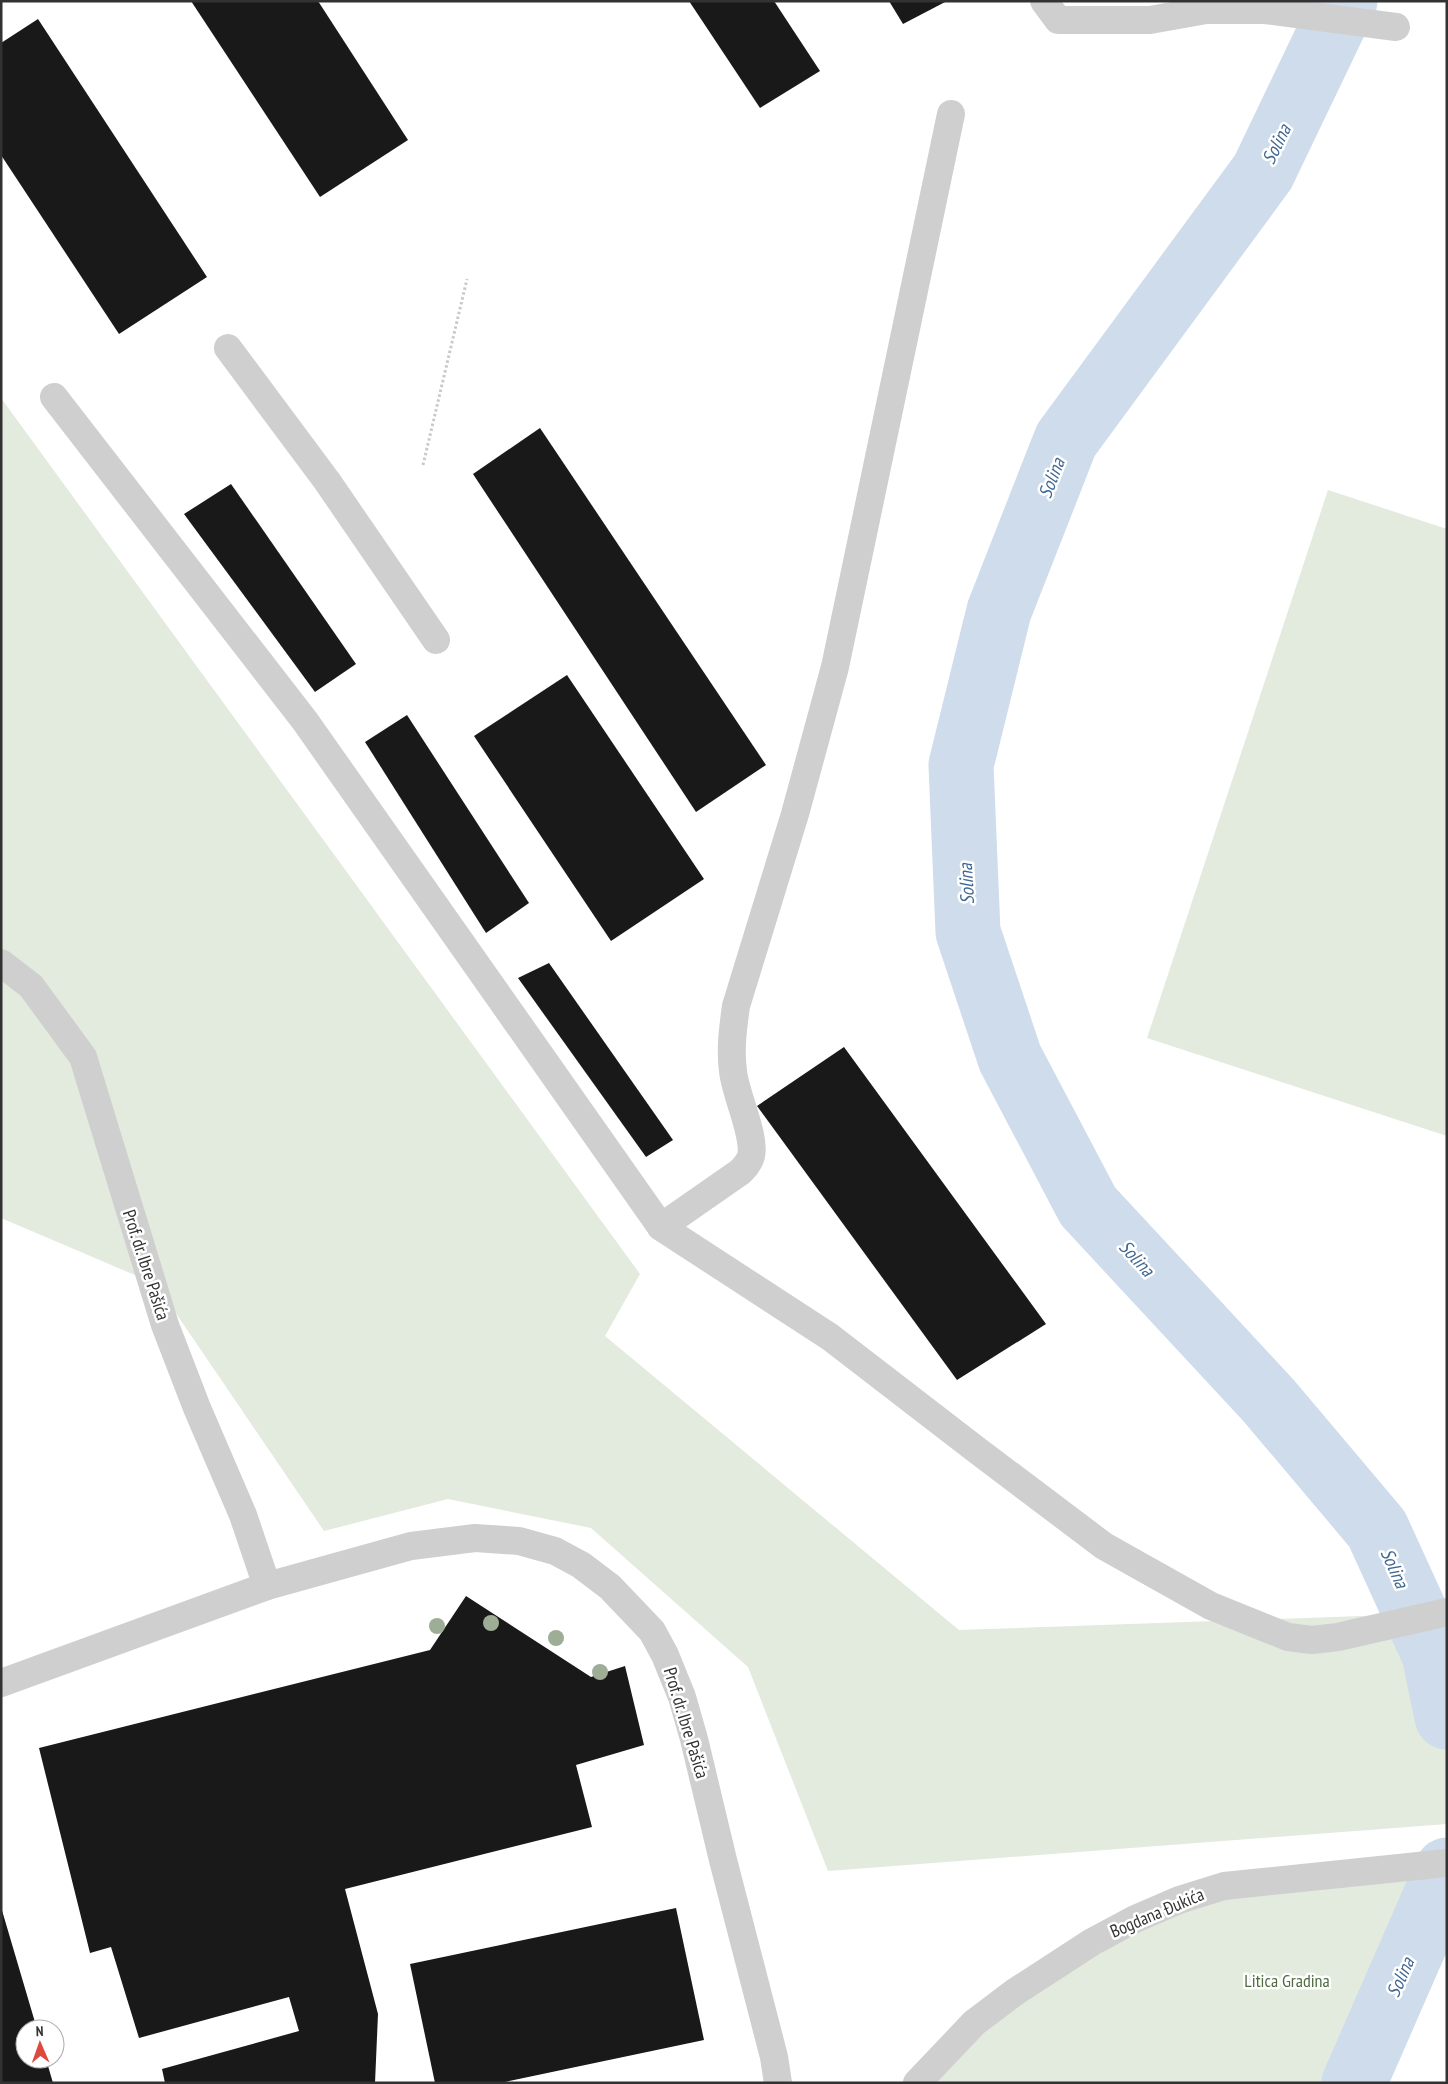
<svg xmlns="http://www.w3.org/2000/svg" width="1448" height="2084" viewBox="0 0 1448 2084" font-family="'PT Sans Narrow',sans-serif">
<style>
.green{fill:#e3eade}
.lines{fill:none;stroke-linecap:round;stroke-linejoin:round}
.river{stroke:#cedcec;stroke-width:65}
.building{fill:#191919}
.path{stroke:#c9c9c9;stroke-width:3;stroke-dasharray:2.5 2.5;stroke-linecap:butt}
.minor{stroke:#cfcfcf;stroke-width:28}
.tree{fill:#9eae96}
.labels{text-anchor:middle;stroke-width:5;stroke-linejoin:round;paint-order:stroke}
.street-label{font-size:18px;fill:#323232;stroke:#fff}
.park-label{font-size:18px;fill:#4e6c40;stroke:#fff}
.water-label{font-size:19px;font-style:italic;fill:#416792;stroke:#fff}
</style>
<rect width="100%" height="100%" fill="#fff"/>
<g class="green">
<polygon points="1,398 640,1274 605,1336 959,1630 1447,1613 1447,1824 828,1871 748,1667 591,1528 448,1499 324,1531 156,1284 1,1218"/>
<polygon points="1328,490 1447,529 1447,1136 1147,1038"/>
<polygon points="1447,1870 1354,2083 917,2083 974,2023 1179,1900"/>
</g>
<g class="lines">
<g class="river">
<polyline points="1345,1 1263,172 1066,440 999,611 961,765 968,932 1010,1058 1088,1206 1269,1401 1377,1529 1434,1654 1447,1717"/>
<polyline points="1354,2083 1447,1870"/>
</g>
</g>
<g class="building">
<polygon points="191,1 318,1 408,140 320,197"/>
<polygon points="689,1 774,1 820,71 760,108"/>
<polygon points="889,1 947,1 903,24"/>
<polygon points="38,19 207,277 119,334 1,155 1,43"/>
<polygon points="540,428 766,765 696,812 473,474"/>
<polygon points="231,484 356,664 315,692 184,514"/>
<polygon points="567,675 704,879 611,941 474,736"/>
<polygon points="407,715 529,903 486,933 365,742"/>
<polygon points="549,963 673,1140 646,1157 518,978"/>
<polygon points="844,1047 1046,1324 957,1380 757,1106"/>
<polygon points="466,1596 591,1677 625,1666 644,1745 576,1765 592,1827 345,1889 378,2014 375,2083 165,2083 162,2069 299,2031 289,1997 139,2038 111,1947 90,1953 39,1748 430,1650"/>
<polygon points="1,1907 37,2029 25,2029 25,2059 46,2059 53,2083 1,2083"/>
<polygon points="676,1908 704,2040 500,2083 435,2083 410,1964"/>
</g>
<g class="lines">
<polyline class="path" points="423,465 467,279"/>
<g class="minor">
<polyline points="1044,1 1058,20 1150,20 1206,10 1265,10 1396,27"/>
<polyline points="228,348 327,481 436,640"/>
<path d="M54,397L305,721L661,1227L740,1172C745,1167 749,1163 751,1156C756,1136 735,1094 733,1071C730,1049 733,1028 736,1006L795,814L835,667L951,114"/>
<polyline points="1,963 31,986 83,1057 165,1325 197,1408 243,1515 267,1586"/>
<polyline points="661,1227 830,1337 978,1451 1104,1546 1211,1606 1288,1637 1312,1640 1338,1637 1447,1612"/>
<polyline points="1,1683 267,1586 411,1546 475,1538 519,1541 555,1551 581,1565 610,1587 652,1631 665,1655 682,1697 694,1739 723,1860 774,2057 778,2083"/>
<polyline points="917,2083 974,2023 1015,1992 1092,1942 1135,1919 1179,1900 1224,1886 1447,1863"/>
</g>
</g>
<g class="tree">
<circle cx="491" cy="1623" r="8"/>
<circle cx="437" cy="1626" r="8"/>
<circle cx="556" cy="1638" r="8"/>
<circle cx="600" cy="1672" r="8"/>
</g>
<g class="labels">
<g class="street-label">
<text transform="translate(146 1265) rotate(72)" y="6">Prof. dr. Ibre Pašića</text>
<text transform="translate(686 1723) rotate(73)" y="6">Prof. dr. Ibre Pašića</text>
<text transform="translate(1157 1913) rotate(-23)" y="6">Bogdana Đukića</text>
</g>
<g class="park-label">
<text x="1287" y="1987">Litica Gradina</text>
</g>
<g class="water-label">
<text transform="translate(1276 144) rotate(-64)" y="7">Solina</text>
<text transform="translate(1051 478) rotate(-69)" y="7">Solina</text>
<text transform="translate(966 884) rotate(-93)" y="7">Solina</text>
<text transform="translate(1137 1258) rotate(47)" y="7">Solina</text>
<text transform="translate(1395 1568) rotate(66)" y="7">Solina</text>
<text transform="translate(1400 1977) rotate(-66)" y="7">Solina</text>
</g>
</g>
<rect width="1448" height="2084" fill="none" stroke="#323232" stroke-width="5"/>
<g transform="translate(40 2044) rotate(358)"><circle r="24" fill="#ffffff" stroke="#adadad"/>
<path d="M0-4L9 19L0 12L-9 19Z" fill="#df493d"/>
<text y="-8" font-size="14" font-weight="bold" text-anchor="middle" fill="#323232">N</text>
</g>
</svg>
